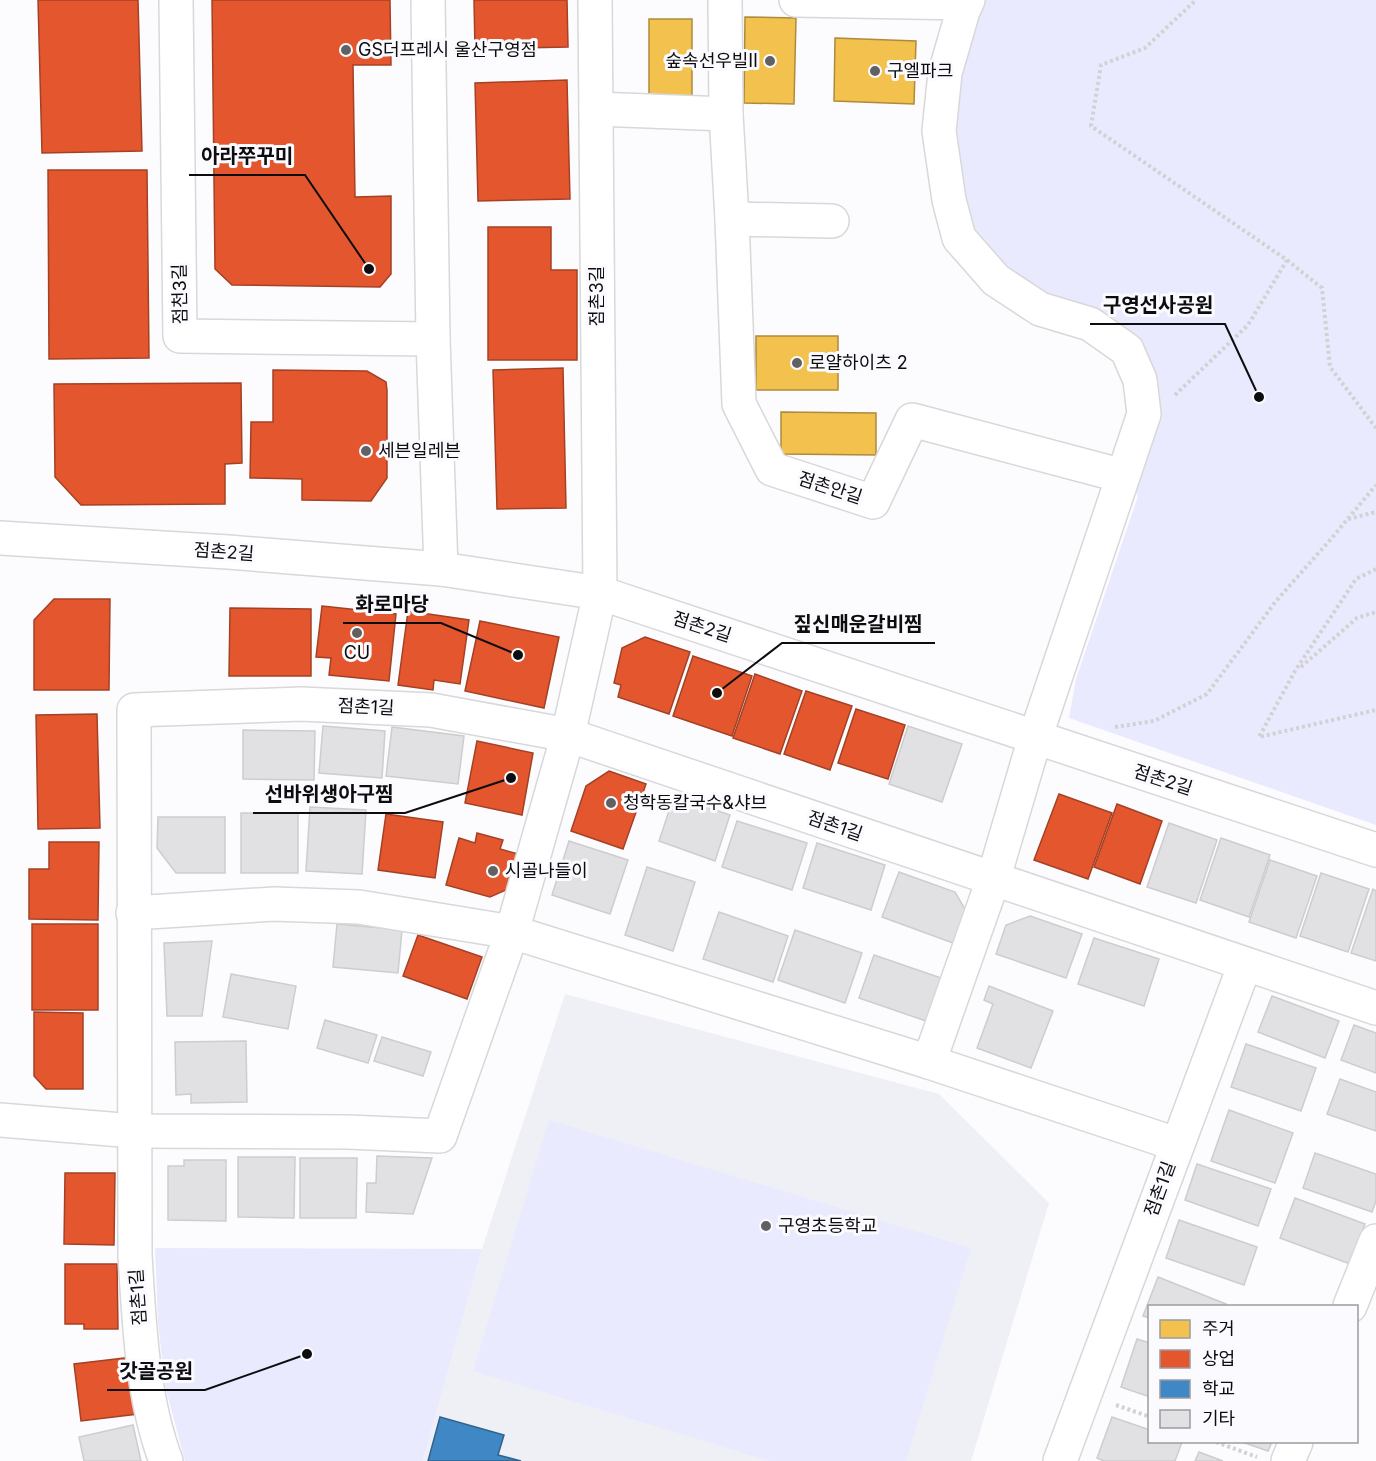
<svg xmlns="http://www.w3.org/2000/svg" width="1376" height="1461" viewBox="0 0 1376 1461" font-family="Inter,'Noto Sans KR',sans-serif">
<style>
.built{fill:#efeff6}
.park{fill:#eaeafe}
.homes{fill:#f2c14e;stroke:#ad8b3b;stroke-width:1.5}
.shops{fill:#e4572e;stroke:#a44125;stroke-width:1.5}
.schools{fill:#3f88c5;stroke:#30638e;stroke-width:1.5}
.building{fill:#e1e1e3;stroke:#cdcdcf;stroke-width:1.5}
.lines{fill:none;stroke-linecap:round;stroke-linejoin:round}
.minor-casing{stroke:#d8d8da;stroke-width:36}
.path{stroke:#d2d2d4;stroke-width:4;stroke-dasharray:3 3;stroke-linecap:butt}
.minor{stroke:#fff;stroke-width:33}
.poi-dot{fill:#616163;stroke:#fbfbff;stroke-width:2}
.labels{text-anchor:middle;stroke-width:6;stroke-linejoin:round;paint-order:stroke}
.poi-label{font-size:18px;fill:#0d0d0f;stroke:#fbfbff;text-anchor:start}
.street-label{font-size:18px;fill:#0d0d0f;stroke:#fbfbff}
.leader{fill:none;stroke:#0d0d0f;stroke-width:2}
.callout-dot{fill:#0d0d0f;stroke:#fbfbff;stroke-width:2}
.callout-label{font-size:20px;text-anchor:middle;font-weight:bold;fill:#0d0d0f;stroke:#fbfbff;stroke-width:6;stroke-linejoin:round;paint-order:stroke}
</style>
<rect width="100%" height="100%" fill="#fcfcfe"/>
<polygon class="built" points="565,994 939,1094 1049,1203 971,1461 423,1461 482,1249"/>
<g class="park">
<polygon points="968,0 1376,0 1376,825 1069,718 1076,679 1138,496 1123,476 1133,450 1127,350 996,280 949,200"/>
<polygon points="549,1120 971,1248 906,1461 770,1461 473,1371"/>
<polygon points="155,1248 482,1249 423,1461 185,1461 165,1386 158,1322"/>
</g>
<g class="homes">
<polygon points="745,17 796,18 794,104 744,103"/>
<rect x="649" y="19" width="43" height="82"/>
<polygon points="835,38 916,41 914,104 834,101"/>
<rect x="756" y="336" width="82" height="54"/>
<polygon points="781,412 876,413 876,455 781,454"/>
</g>
<g class="shops">
<polygon points="38,0 138,0 142,151 42,153"/>
<polygon points="212,0 390,0 391,65 353,65 355,197 391,196 391,274 380,287 232,285 215,269"/>
<polygon points="474,0 567,0 568,47 475,49"/>
<polygon points="567,80 570,199 478,201 475,83"/>
<polygon points="48,170 147,170 149,358 49,359"/>
<polygon points="488,227 551,227 551,270 577,270 577,360 488,360"/>
<polygon points="563,368 566,508 497,509 493,370"/>
<polygon points="273,370 367,371 386,382 387,390 387,478 371,501 302,500 302,479 250,478 251,422 273,422"/>
<polygon points="241,383 242,463 225,464 225,504 81,505 55,477 54,384"/>
<polygon points="54,599 110,599 109,690 34,690 34,620"/>
<polygon points="322,606 396,614 389,681 329,675 331,658 316,657"/>
<polygon points="230,608 311,609 311,676 229,676"/>
<polygon points="408,611 469,620 460,684 434,680 433,690 398,685"/>
<polygon points="480,621 559,637 544,708 465,691"/>
<polygon points="645,637 690,652 669,714 618,697 621,685 614,683 622,648"/>
<polygon points="693,656 752,676 732,736 673,716"/>
<polygon points="755,674 802,691 780,754 733,738"/>
<polygon points="806,691 852,706 830,770 784,754"/>
<polygon points="856,709 905,725 888,779 838,763"/>
<polygon points="97,714 100,828 38,829 36,715"/>
<polygon points="477,741 533,753 522,815 465,803"/>
<polygon points="609,771 646,784 623,849 571,831 586,786"/>
<polygon points="1059,794 1112,813 1088,879 1034,860"/>
<polygon points="1117,804 1162,821 1140,884 1094,867"/>
<polygon points="386,814 443,822 435,878 378,870"/>
<polygon points="477,833 503,840 500,849 522,855 513,887 490,897 446,885 459,838 475,843"/>
<polygon points="49,842 99,842 98,920 29,919 29,869 49,869"/>
<rect x="32" y="924" width="66" height="86"/>
<polygon points="418,935 482,957 467,999 403,976"/>
<polygon points="34,1012 83,1013 83,1089 46,1089 34,1076"/>
<polygon points="65,1173 115,1173 114,1245 64,1244"/>
<polygon points="65,1264 117,1264 118,1329 84,1329 84,1324 65,1324"/>
<polygon points="132,1357 138,1414 81,1421 74,1364"/>
</g>
<polygon class="schools" points="440,1417 504,1435 498,1455 521,1461 428,1461"/>
<g class="building">
<polygon points="323,726 385,731 382,778 319,773"/>
<polygon points="908,726 962,744 942,802 889,784"/>
<polygon points="392,727 464,736 458,784 386,776"/>
<polygon points="243,730 315,731 314,780 243,779"/>
<polygon points="674,796 730,815 715,861 659,841"/>
<polygon points="310,807 366,810 362,874 306,871"/>
<rect x="241" y="813" width="57" height="60"/>
<polygon points="158,817 225,817 225,873 176,873 157,848"/>
<polygon points="737,821 807,843 792,890 722,867"/>
<polygon points="1169,823 1217,840 1196,903 1147,887"/>
<polygon points="1221,838 1270,855 1249,917 1200,900"/>
<polygon points="569,841 628,860 610,914 552,895"/>
<polygon points="817,843 885,865 871,910 803,888"/>
<polygon points="1270,860 1317,876 1296,938 1249,922"/>
<polygon points="647,867 695,882 673,951 625,935"/>
<polygon points="899,872 955,892 965,909 953,943 882,917"/>
<polygon points="1321,873 1369,889 1348,952 1300,936"/>
<polygon points="1373,889 1376,891 1376,961 1351,953"/>
<polygon points="719,912 788,936 773,982 703,959"/>
<polygon points="1030,916 1082,934 1066,978 996,954 1006,925"/>
<polygon points="337,924 402,930 398,973 333,967"/>
<polygon points="795,930 862,953 845,1003 778,980"/>
<polygon points="1094,938 1159,959 1144,1006 1078,984"/>
<polygon points="212,941 202,1016 167,1016 164,943"/>
<polygon points="874,955 941,978 926,1021 859,998"/>
<polygon points="231,974 296,986 288,1029 223,1017"/>
<polygon points="989,986 1053,1011 1031,1068 977,1048 993,1004 984,1000"/>
<polygon points="1272,996 1339,1021 1325,1058 1258,1032"/>
<polygon points="325,1020 377,1035 368,1063 317,1048"/>
<polygon points="1354,1025 1376,1033 1376,1073 1341,1060"/>
<polygon points="382,1037 431,1052 423,1076 374,1061"/>
<polygon points="246,1041 247,1102 191,1103 191,1094 176,1095 175,1042"/>
<polygon points="1246,1044 1316,1068 1301,1111 1231,1087"/>
<polygon points="1340,1079 1376,1092 1376,1131 1327,1114"/>
<polygon points="1229,1110 1293,1133 1275,1183 1211,1161"/>
<polygon points="1315,1153 1376,1174 1376,1201 1372,1212 1303,1188"/>
<polygon points="377,1156 432,1158 413,1214 366,1212 367,1183 376,1183"/>
<polygon points="238,1157 295,1157 294,1218 238,1217"/>
<polygon points="300,1158 357,1158 356,1218 300,1218"/>
<polygon points="184,1160 226,1160 226,1221 168,1220 168,1166 184,1166"/>
<polygon points="1197,1164 1271,1189 1258,1226 1185,1200"/>
<polygon points="1295,1198 1365,1224 1350,1264 1280,1238"/>
<polygon points="1179,1220 1257,1247 1244,1285 1166,1258"/>
<polygon points="1158,1277 1226,1304 1225,1306 1150,1306 1150,1318 1143,1316"/>
<polygon points="1137,1339 1150,1343 1150,1397 1121,1387"/>
<polygon points="1112,1417 1150,1430 1150,1442 1182,1442 1175,1461 1104,1461 1097,1458"/>
<polygon points="133,1425 141,1461 84,1461 79,1437"/>
<polygon points="1242,1442 1272,1442 1268,1451"/>
<polygon points="1199,1452 1223,1461 1195,1461"/>
</g>
<g class="lines">
<defs>
<g id="minor">
<polyline points="176,0 180,336 433,339"/>
<polyline points="428,0 433,339 441,569"/>
<polyline points="725,0 726,114 732,219 739,404 772,469 873,502 912,420 1123,476"/>
<polyline points="796,0 966,3"/>
<polyline points="596,109 726,114"/>
<polyline points="732,219 832,221"/>
<polyline points="0,538 228,552 441,569 600,593 1376,850"/>
<polyline points="133,913 274,904 359,907 512,932 568,735 600,593 595,0"/>
<polyline points="929,1062 1176,1144"/>
<polyline points="0,1120 134,1131 348,1132 440,1136 512,932 929,1062 993,880 1035,738 1144,414 1140,380 1127,350 1090,324 1040,309 996,280 959,238 949,200 939,131 945,73 963,11 968,0"/>
<polyline points="1350,1306 1376,1241"/>
<path d="M166,1461C142,1398 139,1322 135,1255L134,710L301,704L431,710L568,735L1376,1008"/>
<polyline points="1060,1461 1245,964"/>
<polyline points="1288,1461 1296,1442"/>
</g>
</defs>
<use href="#minor" class="minor-casing"/>
<g class="path">
<polyline points="1287,260 1322,288 1330,367 1376,428"/>
<polyline points="1175,395 1248,325 1287,260 1091,126 1101,65 1145,48 1196,0"/>
<polyline points="1348,519 1376,512"/>
<polyline points="1376,569 1356,579 1295,671 1259,737 1376,710"/>
<polyline points="1301,667 1357,618 1376,612"/>
<polyline points="1115,727 1154,721 1207,694 1276,601 1331,539 1376,485"/>
<polyline points="1116,1405 1150,1417"/>
<polyline points="1216,1442 1257,1457"/>
</g>
<use href="#minor" class="minor"/>
</g>
<g class="poi-dot">
<circle cx="346" cy="50" r="6"/>
<circle cx="770" cy="61" r="6"/>
<circle cx="875" cy="71" r="6"/>
<circle cx="797" cy="363" r="6"/>
<circle cx="366" cy="451" r="6"/>
<circle cx="357" cy="633" r="6"/>
<circle cx="611" cy="803" r="6"/>
<circle cx="493" cy="871" r="6"/>
<circle cx="766" cy="1226" r="6"/>
</g>
<g class="labels">
<g class="poi-label">
<text x="358" y="56">GS더프레시 울산구영점</text>
<text x="758" y="67" text-anchor="end">숲속선우빌Ⅱ</text>
<text x="887" y="77">구엘파크</text>
<text x="809" y="369">로얄하이츠 2</text>
<text x="378" y="457">세븐일레븐</text>
<text x="357" y="659" text-anchor="middle">CU</text>
<text x="623" y="809">청학동칼국수&amp;샤브</text>
<text x="505" y="877">시골나들이</text>
<text x="778" y="1232">구영초등학교</text>
</g>
<g class="street-label">
<text transform="translate(180 294) rotate(-91)" y="6">점천3길</text>
<text transform="translate(597 296) rotate(-90)" y="6">점촌3길</text>
<text transform="translate(830 488) rotate(18)" y="6">점촌안길</text>
<text transform="translate(224 552) rotate(4)" y="6">점촌2길</text>
<text transform="translate(702 627) rotate(18)" y="6">점촌2길</text>
<text transform="translate(366 707) rotate(3)" y="6">점촌1길</text>
<text transform="translate(1163 780) rotate(18)" y="6">점촌2길</text>
<text transform="translate(835 826) rotate(19)" y="6">점촌1길</text>
<text transform="translate(1160 1189) rotate(-70)" y="6">점촌1길</text>
<text transform="translate(138 1297) rotate(-94)" y="6">점촌1길</text>
</g>
</g>
<path class="leader" d="M369 269L305 175H189M1259 397L1225 324H1090M518 655L441 623H343M717 693L782 643H935M511 778L405 813H253M307 1354L205 1390H107"/>
<g class="callout-dot">
<circle cx="369" cy="269" r="6"/>
<circle cx="1259" cy="397" r="6"/>
<circle cx="518" cy="655" r="6"/>
<circle cx="717" cy="693" r="6"/>
<circle cx="511" cy="778" r="6"/>
<circle cx="307" cy="1354" r="6"/>
</g>
<g class="callout-label">
<text x="247" y="163">아라쭈꾸미</text>
<text x="1158" y="312">구영선사공원</text>
<text x="392" y="611">화로마당</text>
<text x="858" y="631">짚신매운갈비찜</text>
<text x="329" y="801">선바위생아구찜</text>
<text x="156" y="1378">갓골공원</text>
</g>
<rect x="1148" y="1305" width="210" height="138" fill="#fbfbff" stroke="#9c9c9f" stroke-width="1.5"/>
<rect x="1160" y="1320" width="30" height="18" fill="#f2c14e" stroke="#9c9c9f" stroke-width="1.5"/>
<text x="1202" y="1335" font-size="18" fill="#0d0d0f">주거</text>
<rect x="1160" y="1350" width="30" height="18" fill="#e4572e" stroke="#9c9c9f" stroke-width="1.5"/>
<text x="1202" y="1365" font-size="18" fill="#0d0d0f">상업</text>
<rect x="1160" y="1380" width="30" height="18" fill="#3f88c5" stroke="#9c9c9f" stroke-width="1.5"/>
<text x="1202" y="1395" font-size="18" fill="#0d0d0f">학교</text>
<rect x="1160" y="1410" width="30" height="18" fill="#e1e1e3" stroke="#9c9c9f" stroke-width="1.5"/>
<text x="1202" y="1425" font-size="18" fill="#0d0d0f">기타</text>
</svg>
